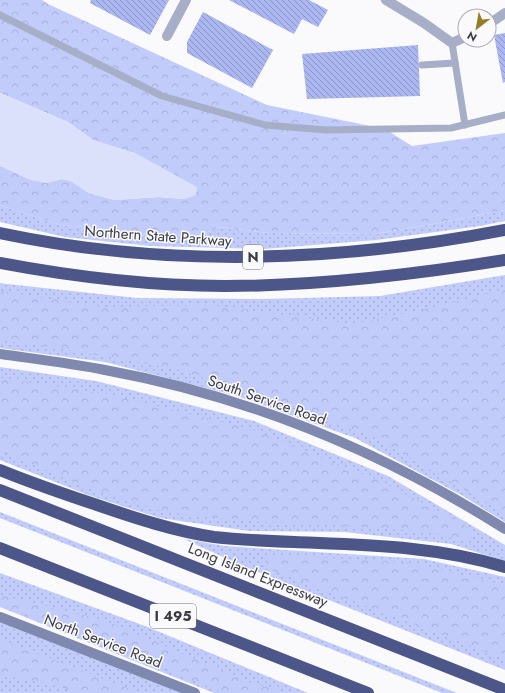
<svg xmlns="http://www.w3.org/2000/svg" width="505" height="693" viewBox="0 0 505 693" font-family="Jost,sans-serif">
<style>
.green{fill:url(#green-dots)}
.forest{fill:url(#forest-crowns)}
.water{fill:#dbe1fa}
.building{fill:url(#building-back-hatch)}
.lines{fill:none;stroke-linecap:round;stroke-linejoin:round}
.service{stroke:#a7aec8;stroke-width:7}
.minor{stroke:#a7aec8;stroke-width:10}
.secondary{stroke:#7f88ae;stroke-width:10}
.motorway{stroke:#4c5689;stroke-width:12}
.labels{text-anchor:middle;stroke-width:3;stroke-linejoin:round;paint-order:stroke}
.shield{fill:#fafafd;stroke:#747579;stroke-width:1}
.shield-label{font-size:14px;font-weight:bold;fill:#3a3c41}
.street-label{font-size:15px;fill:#3a3c41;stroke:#fafafd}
</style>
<defs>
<pattern id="green-dots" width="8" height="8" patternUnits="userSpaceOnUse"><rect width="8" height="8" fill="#c1ccfb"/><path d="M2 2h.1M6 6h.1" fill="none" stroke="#a7b0d8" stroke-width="1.8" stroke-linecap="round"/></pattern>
<pattern id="forest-crowns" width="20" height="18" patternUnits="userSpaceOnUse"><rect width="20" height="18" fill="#c1ccfb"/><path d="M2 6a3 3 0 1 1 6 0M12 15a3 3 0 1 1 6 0" fill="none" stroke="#a7b0d8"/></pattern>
<pattern id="building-back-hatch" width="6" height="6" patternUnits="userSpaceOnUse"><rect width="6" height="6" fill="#aab7f1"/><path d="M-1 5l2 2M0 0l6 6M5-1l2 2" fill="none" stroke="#8b96c5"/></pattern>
</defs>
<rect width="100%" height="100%" fill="#fafafd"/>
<g class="green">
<polygon points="0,205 61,225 104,229 186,240 221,227 269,233 375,234 456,220 505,210 505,221 480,226 376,240 264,249 150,246 65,237 0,222"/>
<polygon points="505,275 505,522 463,496 355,438 237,396 105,362 0,348 0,283 7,284 137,298 263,299 380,296"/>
<polygon points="0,367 96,381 254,421 388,476 505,545 505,561 451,544 345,532 249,531 160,518 88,495 0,460"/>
<polygon points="0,512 439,686 457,693 442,693 0,518"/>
<polygon points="184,539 225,546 424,559 505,577 505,670 236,563"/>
<polygon points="0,573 145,626 308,693 214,693 0,607"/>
<polygon points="0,617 195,693 0,693"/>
</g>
<g class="forest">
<polygon points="0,0 42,0 48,4 267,105 385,129 412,146 505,133 505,210 456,220 375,234 269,233 221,227 186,240 104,229 61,225 0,205 0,166 46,183 62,179 71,181 89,193 114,200 159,197 185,199 137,154 93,140 68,122 0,93"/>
<polygon points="505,289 505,513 370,435 271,402 176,369 45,346 0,340 0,291 101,307 211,305 352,324 431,308"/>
<polygon points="0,378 103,393 251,429 380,481 462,523 472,531 470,539 458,539 428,532 319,524 244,521 164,512 80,485 39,467 4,453 0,451"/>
<polygon points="277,555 414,563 505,585 505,659 274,571 265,564 266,557"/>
<polygon points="0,595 104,620 254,684 289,693 225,693 0,606"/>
<polygon points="0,639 140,693 79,693 50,684 4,676 0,673"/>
</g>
<polygon class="water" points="0,93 68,122 93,140 137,154 197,187 196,195 185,199 159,197 114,200 89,193 71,181 62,179 46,183 30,180 0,166"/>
<g class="building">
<polygon points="91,0 169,0 150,35 90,3"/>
<polygon points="229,0 309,0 328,10 318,27 302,19 294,34"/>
<polygon points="203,12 273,50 252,88 187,53 187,42"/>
<polygon points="505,33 505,82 503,83 494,35"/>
<polygon points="418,45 420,96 307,99 302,54"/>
</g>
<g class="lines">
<g class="service">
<polyline points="0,15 162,96 265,125 326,130 451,128 505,115"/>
<polyline points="452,43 465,125"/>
<polyline points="422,65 455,63"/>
</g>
<g class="minor">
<polyline points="386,0 424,23 452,43 465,37"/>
<polyline points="489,24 505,13"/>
<polyline points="167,36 186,0"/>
</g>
<g class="secondary">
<path d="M0,354C35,359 70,363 105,370C247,396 383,452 505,529"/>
<polyline points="0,617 195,693"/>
</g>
<g class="motorway">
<path d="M0,233C166,268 339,262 505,230"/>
<path d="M0,263C74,277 150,286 225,286C319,286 412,275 505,260"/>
<path d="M0,470C32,483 64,494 97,505C135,518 174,531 214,537C241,540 268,541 295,542C366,545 437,546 505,567"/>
<polyline points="0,490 505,690"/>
<polyline points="0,548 368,693"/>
</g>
</g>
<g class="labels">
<g class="shield">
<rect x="243" y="245" width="20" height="24" rx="3"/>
<rect x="150" y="604" width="46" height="24" rx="3"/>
</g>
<g class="shield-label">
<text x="253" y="262">N</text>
<text x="173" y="621">I 495</text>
</g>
<g class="street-label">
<text transform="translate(158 236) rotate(4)" y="5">Northern State Parkway</text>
<text transform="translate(267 400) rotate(19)" y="5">South Service Road</text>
<text transform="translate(258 575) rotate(22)" y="5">Long Island Expressway</text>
<text transform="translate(103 641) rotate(21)" y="5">North Service Road</text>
</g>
</g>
<g transform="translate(477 28) rotate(211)"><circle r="19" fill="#fafafd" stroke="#adaeb2"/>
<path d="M0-3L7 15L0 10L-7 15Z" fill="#957e26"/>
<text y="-6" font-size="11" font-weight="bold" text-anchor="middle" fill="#3a3c41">N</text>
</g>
</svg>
